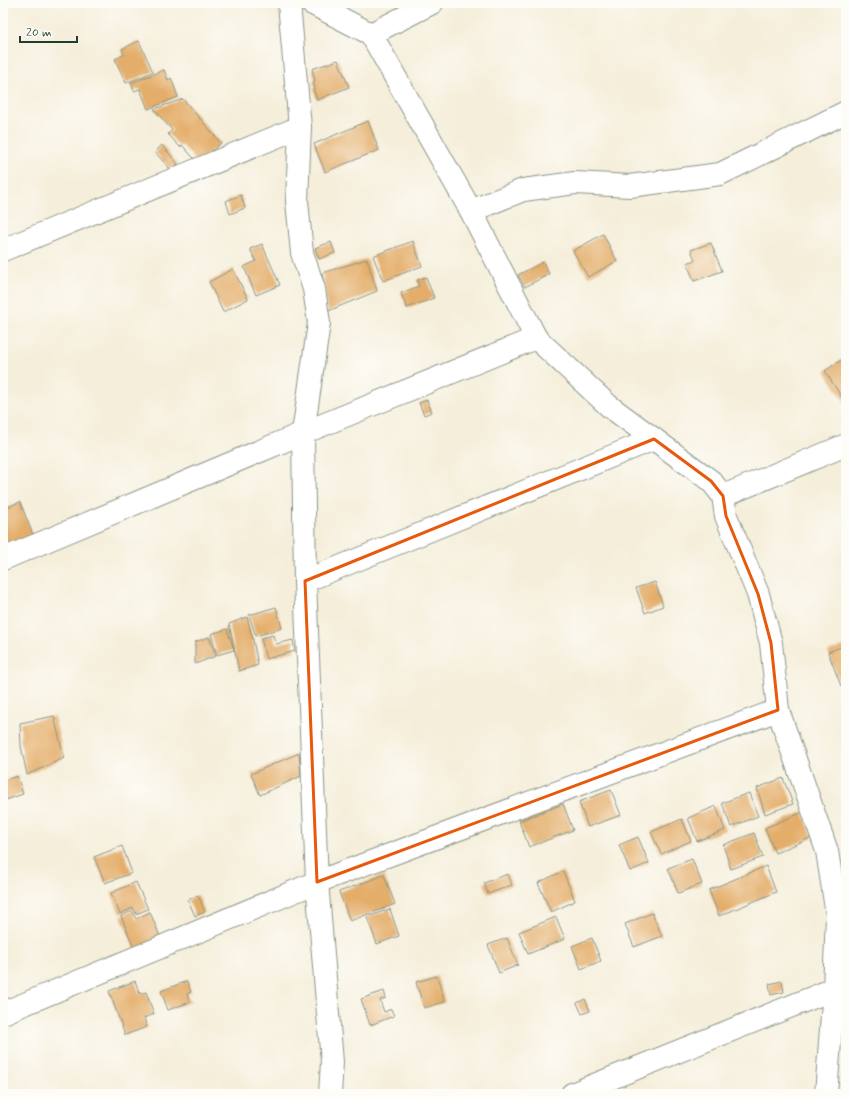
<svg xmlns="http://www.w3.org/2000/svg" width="849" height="1097" viewBox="0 0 849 1097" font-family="Mynerve,sans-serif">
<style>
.building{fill:#e4ae6a}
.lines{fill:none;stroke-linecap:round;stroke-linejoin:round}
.street-casing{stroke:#8a9687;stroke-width:24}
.street{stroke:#fff;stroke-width:22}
.marked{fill:none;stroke:#e8590c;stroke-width:3;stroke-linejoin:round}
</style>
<rect width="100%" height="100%" fill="#fdfcf7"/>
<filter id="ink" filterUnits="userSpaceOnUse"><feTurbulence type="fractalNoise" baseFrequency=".025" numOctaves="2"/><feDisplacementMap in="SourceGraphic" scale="8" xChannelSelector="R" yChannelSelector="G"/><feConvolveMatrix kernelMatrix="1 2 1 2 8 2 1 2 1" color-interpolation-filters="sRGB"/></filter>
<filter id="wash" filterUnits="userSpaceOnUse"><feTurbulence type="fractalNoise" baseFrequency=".012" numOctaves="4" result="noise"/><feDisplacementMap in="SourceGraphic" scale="16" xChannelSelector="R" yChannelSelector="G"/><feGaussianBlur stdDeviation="0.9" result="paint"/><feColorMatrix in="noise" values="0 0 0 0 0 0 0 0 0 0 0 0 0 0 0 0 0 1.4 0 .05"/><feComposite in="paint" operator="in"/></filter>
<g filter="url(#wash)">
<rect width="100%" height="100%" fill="#f5eeda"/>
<g id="blocks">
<g class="building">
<polygon points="139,41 153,72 126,83 115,59 124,55 122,49"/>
<polygon points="338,60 349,87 317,100 313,89 315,88 313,82 315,81 312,69"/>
<polygon points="164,70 168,80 171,78 178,97 148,109 140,89 134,91 131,83"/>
<polygon points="183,99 221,143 198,163 182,145 180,147 168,134 172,130 154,109"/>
<polygon points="368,121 379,150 325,172 314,144"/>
<polygon points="162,145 178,164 171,170 155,152"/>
<polygon points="241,195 245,208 230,214 226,201"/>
<polygon points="603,234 617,261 588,277 573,251"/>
<polygon points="413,241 422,266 383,281 373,256"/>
<polygon points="331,242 335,253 319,259 315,248"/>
<polygon points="711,243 722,271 694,281 687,263 695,260 691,250"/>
<polygon points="262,244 280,285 256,295 244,267 256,261 250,249"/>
<polygon points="367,259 377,291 328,311 322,273"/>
<polygon points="543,262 549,274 525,287 518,275"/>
<polygon points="233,269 248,299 223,312 209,282"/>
<polygon points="426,277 434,298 407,308 401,293 419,286 417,280"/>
<polygon points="841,360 846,368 846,404 825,371"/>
<polygon points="427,400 432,412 424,415 419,403"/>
<polygon points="20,502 33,535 3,547 3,509"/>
<polygon points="655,582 663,606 645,613 636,588"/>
<polygon points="846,593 846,602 843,595"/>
<polygon points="276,607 282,628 256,636 249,615"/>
<polygon points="247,617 253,640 258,665 239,671 229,624"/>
<polygon points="227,629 234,650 217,655 211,634"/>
<polygon points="273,635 276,644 293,640 295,651 266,659 261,638"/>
<polygon points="209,637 216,656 195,664 195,642"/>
<polygon points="846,645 846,685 841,686 828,652"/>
<polygon points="54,716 64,758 27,775 21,746 20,723"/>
<polygon points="299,753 301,776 260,795 251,774"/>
<polygon points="17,776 23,794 3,801 3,781"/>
<polygon points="783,778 793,804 765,814 757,788"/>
<polygon points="611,790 621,815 588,827 579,802"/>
<polygon points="749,793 758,816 731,827 722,803"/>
<polygon points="563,804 573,830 529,847 519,821"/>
<polygon points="716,806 725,830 697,841 688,818"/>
<polygon points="803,812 813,837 775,853 765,828"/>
<polygon points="682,819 691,841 661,854 651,832"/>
<polygon points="754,833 763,857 731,869 723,845"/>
<polygon points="638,837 649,863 630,871 619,845"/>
<polygon points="122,846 132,873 105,883 94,857"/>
<polygon points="692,859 702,884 678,893 668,868"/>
<polygon points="766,866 776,892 719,916 709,890"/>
<polygon points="563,871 575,901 551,912 538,883"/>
<polygon points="508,874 512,885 488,894 484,883"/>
<polygon points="384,875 395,904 350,921 339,892"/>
<polygon points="136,882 148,909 136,914 133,908 120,914 111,893"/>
<polygon points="198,895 205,912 195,916 188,900"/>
<polygon points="390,909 399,936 377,944 367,917"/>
<polygon points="132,911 136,919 150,912 161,939 135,950 121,916"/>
<polygon points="652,913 662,936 634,947 625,924"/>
<polygon points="556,917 565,939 528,954 519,932"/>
<polygon points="507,938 518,965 499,973 488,945"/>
<polygon points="592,938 601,961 581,969 572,946"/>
<polygon points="437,976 445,1002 424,1008 416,982"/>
<polygon points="135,981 140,994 146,992 154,1014 144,1018 147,1027 125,1035 109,991"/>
<polygon points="187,981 191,992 187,994 190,1002 168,1010 161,991"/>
<polygon points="782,981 784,992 771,995 769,984"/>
<polygon points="846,988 846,1002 845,1002 844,989"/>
<polygon points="384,991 386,998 380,1000 384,1012 391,1009 394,1016 370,1025 361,999"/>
<polygon points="585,999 590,1011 582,1014 577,1003"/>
</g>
</g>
</g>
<g filter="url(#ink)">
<use href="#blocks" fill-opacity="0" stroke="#8a9687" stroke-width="1"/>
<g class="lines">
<defs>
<g id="street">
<polyline points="289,3 300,127 297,201 302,253 314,289 319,323 303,433 305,581 317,882 332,1062 330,1094"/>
<polyline points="311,3 371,34 471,211 536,338 609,406 711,481 723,496 726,516 758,594 771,643 778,710 827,851 837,915 834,989 826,1094"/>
<polyline points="371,34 432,3"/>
<polyline points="471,211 523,190 575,183 630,186 720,174 846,112"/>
<polyline points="3,250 300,127"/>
<polyline points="723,496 846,445"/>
<polyline points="3,559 303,433 536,338"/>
<polyline points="305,581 654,439"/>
<polyline points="3,1013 317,882 778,710"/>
<polyline points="572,1094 834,989"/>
</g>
</defs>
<use href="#street" class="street-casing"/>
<use href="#street" class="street"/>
</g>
</g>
<path class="marked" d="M654,439L711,481L723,496L726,516L758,594L771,643L778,710L317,882L305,581Z"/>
<rect width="849" height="1097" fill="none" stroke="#fdfcf7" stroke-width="16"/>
<path d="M20 36v6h57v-6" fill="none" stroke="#1f3d34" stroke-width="2"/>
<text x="26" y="36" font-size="12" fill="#1f3d34" stroke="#fdfcf7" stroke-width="3" paint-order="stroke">20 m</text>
</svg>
